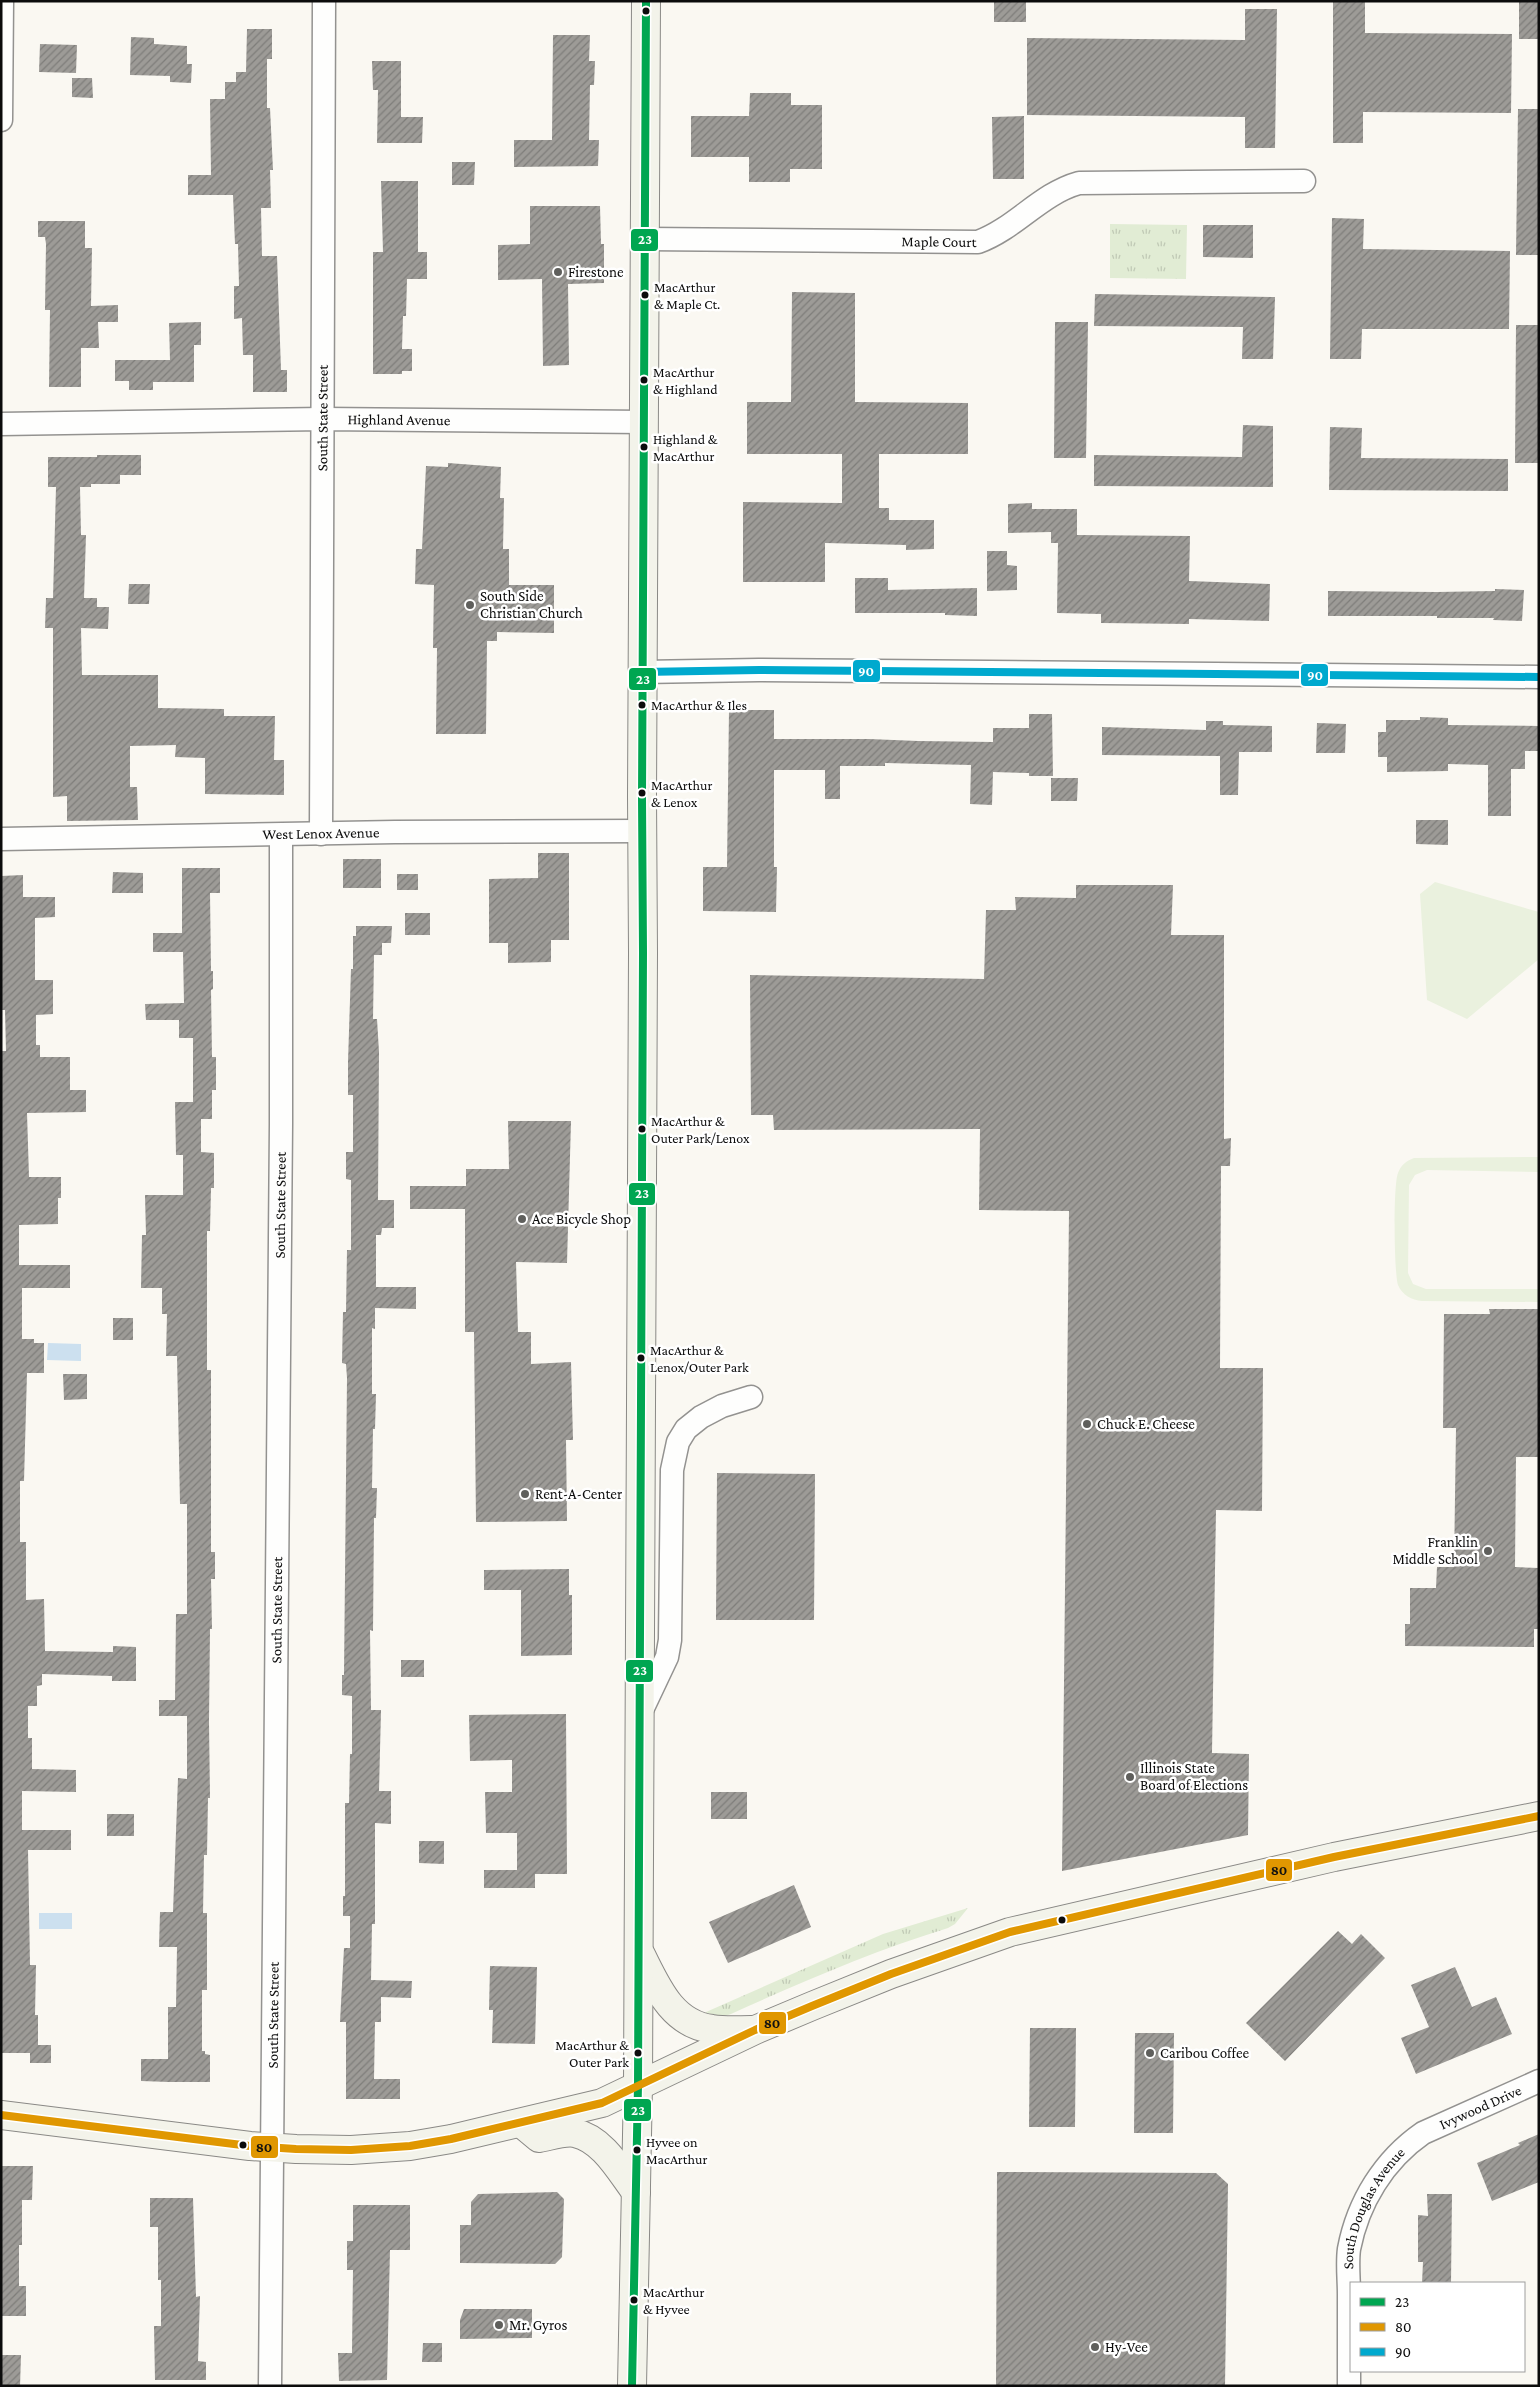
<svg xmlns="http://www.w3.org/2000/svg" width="1540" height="2387" viewBox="0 0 1540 2387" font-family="'Crimson Pro',serif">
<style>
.grass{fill:url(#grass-tufts)}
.pitch{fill:#eaf1de}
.water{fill:#cce0ef}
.building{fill:url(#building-hatch)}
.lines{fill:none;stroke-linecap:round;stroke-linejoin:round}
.street-casing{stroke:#939290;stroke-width:25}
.secondary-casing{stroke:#8a8986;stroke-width:30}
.street{stroke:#fefefd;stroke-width:22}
.secondary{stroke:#f3f3ea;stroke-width:28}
.bus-1-casing{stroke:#fff;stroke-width:11}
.bus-2-casing{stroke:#fff;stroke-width:11}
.bus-3-casing{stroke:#fff;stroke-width:11}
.bus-1{stroke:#00a651;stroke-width:8}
.bus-2{stroke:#e09701;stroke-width:8}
.bus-3{stroke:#00a9ce;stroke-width:8}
.bus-dot{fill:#0c0c0c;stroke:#fff;stroke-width:2}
.poi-dot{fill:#5f5f5c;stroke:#fff;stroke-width:2}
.labels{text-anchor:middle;stroke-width:5;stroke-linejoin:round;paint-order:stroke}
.bus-label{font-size:14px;fill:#0c0c0c;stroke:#fff;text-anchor:start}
.street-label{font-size:15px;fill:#0c0c0c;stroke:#fff}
.poi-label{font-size:15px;fill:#0c0c0c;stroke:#fff;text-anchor:start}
.line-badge{stroke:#fff;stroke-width:2}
.badge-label{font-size:14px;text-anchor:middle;font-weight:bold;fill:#fff}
.pale-badge-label{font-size:14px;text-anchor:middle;font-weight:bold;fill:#111}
</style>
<defs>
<pattern id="grass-tufts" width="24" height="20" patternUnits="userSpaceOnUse" patternTransform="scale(1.25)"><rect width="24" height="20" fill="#e1ecd4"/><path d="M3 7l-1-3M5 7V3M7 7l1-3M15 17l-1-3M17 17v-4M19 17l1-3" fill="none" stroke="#c0c9b5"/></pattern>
<pattern id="building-hatch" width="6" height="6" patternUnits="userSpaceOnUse" patternTransform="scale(1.25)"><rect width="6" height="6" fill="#9d9b97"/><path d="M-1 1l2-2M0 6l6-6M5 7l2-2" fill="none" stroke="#7e7d7a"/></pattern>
</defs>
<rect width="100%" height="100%" fill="#faf8f2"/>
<g class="grass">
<polygon points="1110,224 1187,225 1186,279 1110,278"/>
<path d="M968,1908L955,1924L948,1928C873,1951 802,1982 731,2014L725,2016L706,2015V2012L883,1934Z"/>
</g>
<g class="pitch">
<polygon points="1435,882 1539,912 1539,959 1467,1019 1427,1000 1420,894"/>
<path d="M1539,1157V1172L1427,1170L1415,1175L1409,1185L1408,1273L1413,1284L1426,1289H1539V1302L1422,1301C1412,1300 1402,1295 1398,1285C1394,1273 1393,1185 1398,1173C1401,1165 1406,1161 1414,1158Z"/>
</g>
<g class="water">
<polygon points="48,1343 81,1344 81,1361 47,1360"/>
<rect x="39" y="1913" width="33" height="16"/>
</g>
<g class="building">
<rect x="994" y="1" width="32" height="21"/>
<rect x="1519" y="1" width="20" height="38"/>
<polygon points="1333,2 1365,2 1365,33 1512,34 1511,113 1363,112 1363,143 1333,143"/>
<polygon points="1245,9 1277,9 1275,148 1245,148 1245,117 1027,115 1027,38 1245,40"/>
<polygon points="247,29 272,29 272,59 267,59 267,108 270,108 273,170 270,170 271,208 261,208 262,256 277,256 281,370 287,370 287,392 253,392 253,355 243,355 242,318 234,319 234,286 239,286 238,244 235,244 233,195 188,195 188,175 211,175 210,99 225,99 225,82 236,82 236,72 246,72"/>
<polygon points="553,35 590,35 589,61 595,61 594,85 590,85 589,140 599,140 598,166 514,167 514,140 552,140"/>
<polygon points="131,37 154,38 154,44 187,46 187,64 192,64 191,83 170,82 170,76 130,75"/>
<polygon points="40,44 77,45 76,73 39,72"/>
<polygon points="372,61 401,61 401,117 423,117 422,143 377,143 378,90 373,90"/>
<polygon points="72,78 92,78 93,98 72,97"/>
<polygon points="750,93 791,93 791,105 822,105 822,169 790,169 790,182 749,182 749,157 691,157 691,116 749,116"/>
<polygon points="1518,109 1539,109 1539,255 1516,255"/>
<polygon points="1024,116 1024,179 993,179 992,117"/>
<polygon points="452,162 475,162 474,185 452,185"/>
<polygon points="381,181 418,181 418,252 427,252 427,279 407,279 406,316 403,316 402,349 412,349 412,371 402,371 402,374 373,374 373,252 383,252"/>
<polygon points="530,206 600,206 601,244 604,244 604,283 568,284 569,365 543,366 542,279 498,280 498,245 530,244"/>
<polygon points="1332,218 1364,219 1363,249 1510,251 1509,329 1362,329 1361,359 1330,359"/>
<polygon points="38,221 85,221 85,248 92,248 91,306 118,305 118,322 98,322 99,348 81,348 81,387 49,387 50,310 45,310 46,244 45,237 38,237"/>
<polygon points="1203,225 1253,225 1253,258 1203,257"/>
<polygon points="792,292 855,293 855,402 968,403 968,454 879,454 879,508 889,508 889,520 934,520 934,549 906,550 906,545 825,543 825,582 743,582 743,502 842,503 842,454 747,454 747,402 791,402"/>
<polygon points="1095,294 1275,297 1273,359 1242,359 1243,327 1094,326"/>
<polygon points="201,322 201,345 194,345 194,382 153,382 153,390 129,390 129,381 115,381 115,360 170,360 169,323"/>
<polygon points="1055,322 1088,322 1086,458 1054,458"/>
<polygon points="1516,325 1539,325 1539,463 1515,463"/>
<polygon points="1243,425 1273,426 1273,487 1094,486 1094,455 1242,457"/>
<polygon points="1330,427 1362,428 1361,458 1508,459 1508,491 1329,490"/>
<polygon points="97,455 141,455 141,475 120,475 120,484 91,484 91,487 80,487 81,535 86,535 84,598 97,598 97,607 109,607 108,629 81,628 82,675 158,675 158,708 224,709 224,716 275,716 274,760 284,760 284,795 205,794 205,758 175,757 176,745 130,746 130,787 137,787 138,820 67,821 67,796 53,797 53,628 45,628 46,598 53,598 56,487 48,487 48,457 97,457"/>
<polygon points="448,463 501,467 500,498 504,498 503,549 509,549 509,585 554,585 554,633 497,632 497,641 487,641 486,734 436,734 437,648 433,648 434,585 415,584 416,549 422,549 426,466 448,467"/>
<polygon points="1032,503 1032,509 1077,509 1077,535 1190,536 1189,581 1270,584 1269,621 1189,619 1189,624 1101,623 1101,614 1057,613 1058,543 1051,543 1051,532 1008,533 1008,504"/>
<polygon points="987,551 1007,551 1007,565 1017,566 1017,590 987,591"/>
<polygon points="855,578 888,578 888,590 977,588 977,616 945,615 945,613 855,613"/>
<polygon points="129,584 150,584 149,604 128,604"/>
<polygon points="1495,589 1524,590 1522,621 1493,620 1494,618 1437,618 1437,616 1328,616 1328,591 1437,592 1495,591"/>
<polygon points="729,710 774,710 774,739 869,739 918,741 993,742 993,728 1029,728 1029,714 1052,714 1053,776 1029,776 1029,773 993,772 992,805 970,804 971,765 885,763 885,766 840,766 840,799 825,799 825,770 774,770 774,867 777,867 776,912 703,911 703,867 727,867"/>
<polygon points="1420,717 1448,718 1448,725 1539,726 1539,751 1525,751 1525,769 1511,769 1511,816 1488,816 1488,765 1448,764 1448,771 1387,772 1387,757 1378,757 1378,732 1386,732 1386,720 1420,720"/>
<polygon points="1206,721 1223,721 1223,725 1272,726 1272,752 1239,752 1238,795 1220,795 1220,756 1102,755 1102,727 1206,730"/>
<polygon points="1317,723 1346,724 1345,753 1316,753"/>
<polygon points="1051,778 1078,778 1077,801 1051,801"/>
<polygon points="1416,820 1448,820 1448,845 1416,844"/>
<polygon points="538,853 569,853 569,940 551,940 551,962 508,963 508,943 489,943 489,879 538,878"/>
<rect x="343" y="859" width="38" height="29"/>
<polygon points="182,868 220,868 220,893 210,893 211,971 213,971 213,989 211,990 212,1057 216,1057 216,1090 212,1090 212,1119 201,1119 201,1152 214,1153 214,1188 211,1188 210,1231 207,1231 207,1370 211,1370 211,1552 215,1552 215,1579 211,1579 212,1629 210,1629 209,1722 210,1798 208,1798 207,1855 204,1855 203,1913 207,1913 207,1990 202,1990 202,2051 205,2051 205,2054 210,2055 210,2082 169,2082 141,2081 141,2059 168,2059 168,2007 176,2007 177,1947 159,1947 160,1912 173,1912 178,1778 187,1779 187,1716 159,1716 159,1700 175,1700 176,1614 187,1614 187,1504 180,1504 177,1356 166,1356 167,1314 162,1314 162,1288 141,1288 142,1235 146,1235 145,1195 183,1195 183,1155 176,1155 175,1102 193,1102 193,1038 179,1038 179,1020 146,1020 145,1004 184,1003 183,952 153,952 153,933 182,933"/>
<polygon points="113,872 143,873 143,893 112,893"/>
<rect x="397" y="874" width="21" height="16"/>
<polygon points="23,875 23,897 55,897 55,917 35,918 35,980 53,980 53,1014 36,1015 36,1045 40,1045 40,1057 70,1057 70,1090 86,1090 86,1112 27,1113 29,1177 61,1177 61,1198 58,1198 58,1224 19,1225 19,1265 70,1265 70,1288 22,1288 22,1339 34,1339 34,1343 44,1343 44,1373 27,1373 24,1481 20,1481 20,1542 26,1542 26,1600 44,1599 45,1651 113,1652 113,1646 136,1647 136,1681 112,1681 112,1676 42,1674 42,1685 37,1686 37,1706 28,1706 28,1738 32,1738 32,1769 76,1770 76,1792 22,1791 22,1830 71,1830 71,1850 28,1850 30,1965 36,1965 35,2015 38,2015 38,2045 51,2045 51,2063 30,2063 30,2053 1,2053 1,1051 6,1051 5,1010 1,1010 1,876"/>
<polygon points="1076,885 1173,885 1171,935 1224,935 1224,1139 1231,1138 1230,1166 1221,1166 1220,1368 1263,1368 1262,1511 1216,1510 1212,1753 1249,1754 1248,1835 1062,1871 1069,1211 979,1210 980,1129 774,1130 773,1115 751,1115 750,975 984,979 986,910 1016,910 1015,897 1076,898"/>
<rect x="405" y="913" width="25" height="22"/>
<polygon points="356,926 392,926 391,943 382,943 382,955 374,955 373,1019 377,1019 379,1052 378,1200 394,1200 394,1228 382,1228 381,1235 376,1235 376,1287 416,1287 416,1309 375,1308 375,1329 372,1328 372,1394 376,1394 375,1429 373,1429 372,1488 377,1488 376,1518 374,1518 373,1631 370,1630 371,1710 381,1710 379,1791 391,1791 391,1824 375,1823 375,1924 372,1924 371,1980 412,1981 411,1998 381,1997 381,2022 375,2022 374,2079 400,2079 400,2099 346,2099 346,2022 340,2022 344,1948 350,1948 350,1916 343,1916 343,1896 345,1896 345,1803 349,1803 350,1754 352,1754 352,1696 342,1695 342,1675 344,1675 347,1378 346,1364 342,1363 343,1312 346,1312 347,1250 351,1250 351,1180 346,1179 346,1152 353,1152 353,1095 348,1095 348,1062 351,969 353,969 353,936 356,936"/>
<polygon points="508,1121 571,1121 567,1263 516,1262 518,1332 531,1332 531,1364 571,1362 573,1440 566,1440 567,1521 476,1522 474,1332 465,1332 465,1209 410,1209 410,1186 466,1186 466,1169 509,1169"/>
<polygon points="1489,1309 1539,1309 1539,1457 1516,1457 1515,1567 1539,1568 1539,1629 1534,1629 1534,1647 1405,1646 1405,1624 1410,1624 1410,1588 1436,1588 1437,1567 1454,1567 1456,1428 1443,1428 1444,1314 1490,1314"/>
<rect x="113" y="1318" width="20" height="22"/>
<polygon points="63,1374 87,1374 87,1399 64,1400"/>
<polygon points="717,1473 815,1474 814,1620 716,1620"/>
<polygon points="569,1569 569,1595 572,1595 572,1655 521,1656 521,1590 484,1590 484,1570"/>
<rect x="401" y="1660" width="23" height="17"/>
<polygon points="566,1714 567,1874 535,1874 535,1888 484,1888 484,1870 517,1870 517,1833 486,1833 485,1792 512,1792 512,1760 470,1761 469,1715"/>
<rect x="711" y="1792" width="36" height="27"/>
<rect x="107" y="1814" width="27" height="22"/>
<polygon points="419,1841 444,1841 444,1864 419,1863"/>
<polygon points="794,1885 811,1927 728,1963 709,1922"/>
<polygon points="1338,1931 1352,1944 1361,1934 1385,1958 1285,2061 1246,2023"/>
<polygon points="490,1966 537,1967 535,2044 492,2043 493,2010 489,2010"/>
<polygon points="1455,1967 1472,2007 1496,1997 1512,2034 1416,2074 1401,2038 1429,2027 1411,1985"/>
<polygon points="1030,2028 1076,2028 1075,2127 1029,2127"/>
<polygon points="1135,2033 1174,2033 1173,2133 1134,2133"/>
<polygon points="1539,2134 1539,2182 1492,2201 1477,2163 1520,2145 1518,2143"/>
<polygon points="1,2166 33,2166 32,2200 22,2200 22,2245 19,2245 19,2286 26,2286 26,2316 1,2316"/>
<polygon points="997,2172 1216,2173 1228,2184 1225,2386 996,2386"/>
<polygon points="557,2192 564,2199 562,2257 555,2264 460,2263 460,2225 471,2225 471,2202 478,2194"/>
<polygon points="1427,2194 1452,2194 1451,2283 1422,2283 1423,2262 1418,2262 1418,2215 1428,2216"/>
<polygon points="150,2198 193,2198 196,2297 200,2296 198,2361 206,2362 206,2380 155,2380 154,2326 161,2326 161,2280 158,2280 158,2227 150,2227"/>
<polygon points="353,2205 410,2205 410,2250 390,2250 387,2380 339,2381 338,2353 352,2353 353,2270 347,2270 347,2241 353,2241"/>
<polygon points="464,2309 532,2309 532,2338 460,2339 460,2320"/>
<polygon points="423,2343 442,2343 442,2362 422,2362"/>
<polygon points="1,2355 21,2355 20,2386 1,2386"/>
</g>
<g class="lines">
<defs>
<g id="street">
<polyline points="1,120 2,1"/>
<path id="s1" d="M645,239L978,242C1016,228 1040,194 1079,183L1304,181"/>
<path id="s2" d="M1,424L323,419L645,422"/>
<polyline points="642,672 759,670 1539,677"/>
<path id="s3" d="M321,834L324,1"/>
<path id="s4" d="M1,839L395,832L642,831"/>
<polyline points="641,1712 667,1657 670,1640 672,1470 678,1442 686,1429 701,1417 722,1406 751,1397"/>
<path id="s5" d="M270,2386L281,1124V835"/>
<path id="s6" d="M1349,2386C1349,2355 1349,2325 1349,2294C1349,2280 1347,2263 1349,2249C1358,2202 1384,2160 1423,2133L1539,2081"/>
</g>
<g id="secondary">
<path d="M641,1955C657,1987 672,2024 712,2029C725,2031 738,2030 751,2030"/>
<polyline points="1,2115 250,2146 296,2149 351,2150 410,2146 451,2139 602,2103 755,2030 812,2006 891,1974 1010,1932 1334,1857 1539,1816"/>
<path d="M521,2123L539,2138C550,2136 565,2131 575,2133C603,2139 620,2171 636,2192"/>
<polyline points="632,2386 638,2085 643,953 642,797 646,1"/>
</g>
</defs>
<use href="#street" class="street-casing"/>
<use href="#secondary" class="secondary-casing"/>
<use href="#street" class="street"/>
<use href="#secondary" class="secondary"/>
<defs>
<polyline id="bus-1" points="632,2386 638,2085 643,953 642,797 646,1"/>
<polyline id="bus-2" points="1,2115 250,2146 296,2149 351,2150 410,2146 451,2139 602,2103 755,2030 812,2006 891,1974 1010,1932 1334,1857 1539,1816"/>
<polyline id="bus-3" points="642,672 759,670 1539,677"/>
</defs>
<use href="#bus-1" class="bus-1-casing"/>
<use href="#bus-2" class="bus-2-casing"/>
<use href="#bus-3" class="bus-3-casing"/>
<use href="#bus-1" class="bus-1"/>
<use href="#bus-2" class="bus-2"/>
<use href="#bus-3" class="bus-3"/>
</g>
<g class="bus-dot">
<circle cx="646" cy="11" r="4.5"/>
<circle cx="645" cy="295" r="4.5"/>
<circle cx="644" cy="380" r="4.5"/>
<circle cx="644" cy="447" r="4.5"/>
<circle cx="642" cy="705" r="4.5"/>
<circle cx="642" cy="793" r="4.5"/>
<circle cx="642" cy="1129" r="4.5"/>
<circle cx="641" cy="1358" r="4.5"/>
<circle cx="1062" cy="1920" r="4.5"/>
<circle cx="638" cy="2053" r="4.5"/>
<circle cx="243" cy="2145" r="4.5"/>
<circle cx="637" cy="2150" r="4.5"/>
<circle cx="634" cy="2300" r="4.5"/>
</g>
<g class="poi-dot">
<circle cx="558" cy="272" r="5"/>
<circle cx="470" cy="605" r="5"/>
<circle cx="522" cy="1219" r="5"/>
<circle cx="1087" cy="1424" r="5"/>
<circle cx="525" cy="1494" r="5"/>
<circle cx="1488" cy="1551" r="5"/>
<circle cx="1130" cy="1777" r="5"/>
<circle cx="1150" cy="2053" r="5"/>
<circle cx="499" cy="2325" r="5"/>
<circle cx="1095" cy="2347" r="5"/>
</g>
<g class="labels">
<g class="bus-label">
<text x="654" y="292">MacArthur<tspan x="654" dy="17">&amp; Maple Ct.</tspan></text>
<text x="653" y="377">MacArthur<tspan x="653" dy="17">&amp; Highland</tspan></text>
<text x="653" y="444">Highland &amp;<tspan x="653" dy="17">MacArthur</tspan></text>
<text x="651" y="710">MacArthur &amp; Iles</text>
<text x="651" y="790">MacArthur<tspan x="651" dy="17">&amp; Lenox</tspan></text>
<text x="651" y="1126">MacArthur &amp;<tspan x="651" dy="17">Outer Park/Lenox</tspan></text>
<text x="650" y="1355">MacArthur &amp;<tspan x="650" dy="17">Lenox/Outer Park</tspan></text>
<text x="629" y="2050" text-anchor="end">MacArthur &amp;<tspan x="629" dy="17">Outer Park</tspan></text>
<text x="646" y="2147">Hyvee on<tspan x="646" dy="17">MacArthur</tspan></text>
<text x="643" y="2297">MacArthur<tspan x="643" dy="17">&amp; Hyvee</tspan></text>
</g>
<g class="street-label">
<text dy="5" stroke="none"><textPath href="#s1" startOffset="294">Maple Court</textPath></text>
<text dy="5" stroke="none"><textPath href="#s3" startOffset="416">South State Street</textPath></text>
<text dy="5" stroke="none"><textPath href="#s2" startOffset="398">Highland Avenue</textPath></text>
<text dy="5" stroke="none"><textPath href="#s4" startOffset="320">West Lenox Avenue</textPath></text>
<text dy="5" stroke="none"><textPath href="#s5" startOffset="1181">South State Street</textPath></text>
<text dy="5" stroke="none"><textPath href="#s5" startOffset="776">South State Street</textPath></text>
<text dy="5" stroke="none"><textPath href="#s5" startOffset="371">South State Street</textPath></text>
<text dy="5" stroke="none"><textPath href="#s6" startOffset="341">Ivywood Drive</textPath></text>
<text dy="5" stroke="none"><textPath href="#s6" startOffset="184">South Douglas Avenue</textPath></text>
</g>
<g class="poi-label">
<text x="568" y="277">Firestone</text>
<text x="480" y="601">South Side<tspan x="480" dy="17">Christian Church</tspan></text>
<text x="532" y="1224">Ace Bicycle Shop</text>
<text x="1097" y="1429">Chuck E. Cheese</text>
<text x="535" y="1499">Rent-A-Center</text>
<text x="1478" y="1547" text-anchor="end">Franklin<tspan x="1478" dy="17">Middle School</tspan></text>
<text x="1140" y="1773">Illinois State<tspan x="1140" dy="17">Board of Elections</tspan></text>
<text x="1160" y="2058">Caribou Coffee</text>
<text x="509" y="2330">Mr. Gyros</text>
<text x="1105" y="2352">Hy-Vee</text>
</g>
</g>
<g class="line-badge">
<rect x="630" y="228" width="29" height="24" rx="5" fill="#00a651"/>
<rect x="852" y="659" width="29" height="24" rx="5" fill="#00a9ce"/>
<rect x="1300" y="663" width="29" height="24" rx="5" fill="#00a9ce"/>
<rect x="628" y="667" width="29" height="24" rx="5" fill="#00a651"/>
<rect x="628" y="1182" width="28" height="24" rx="5" fill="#00a651"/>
<rect x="625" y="1659" width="29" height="24" rx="5" fill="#00a651"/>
<rect x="1265" y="1858" width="28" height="24" rx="5" fill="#e09701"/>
<rect x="758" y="2011" width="29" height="24" rx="5" fill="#e09701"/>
<rect x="623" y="2098" width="29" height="24" rx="5" fill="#00a651"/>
<rect x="250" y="2135" width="29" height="24" rx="5" fill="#e09701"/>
</g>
<g class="badge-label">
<text x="645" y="244">23</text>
<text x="866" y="676">90</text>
<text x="1315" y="680">90</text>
<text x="643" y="684">23</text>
<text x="642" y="1198">23</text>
<text x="640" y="1675">23</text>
<text x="638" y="2115">23</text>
</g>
<g class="pale-badge-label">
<text x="1279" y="1875">80</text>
<text x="772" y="2028">80</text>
<text x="264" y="2152">80</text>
</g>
<rect width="1540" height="2387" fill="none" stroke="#0c0c0c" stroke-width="5"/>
<rect x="1350" y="2282" width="175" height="90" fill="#ffffff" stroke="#9e9e9e"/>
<rect x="1360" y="2298" width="25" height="8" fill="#00a651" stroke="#9e9e9e"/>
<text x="1395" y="2307" font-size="15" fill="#0c0c0c">23</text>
<rect x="1360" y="2323" width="25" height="8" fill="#e09701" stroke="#9e9e9e"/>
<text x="1395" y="2332" font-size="15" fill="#0c0c0c">80</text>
<rect x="1360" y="2348" width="25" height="8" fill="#00a9ce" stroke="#9e9e9e"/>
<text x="1395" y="2357" font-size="15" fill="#0c0c0c">90</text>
</svg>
